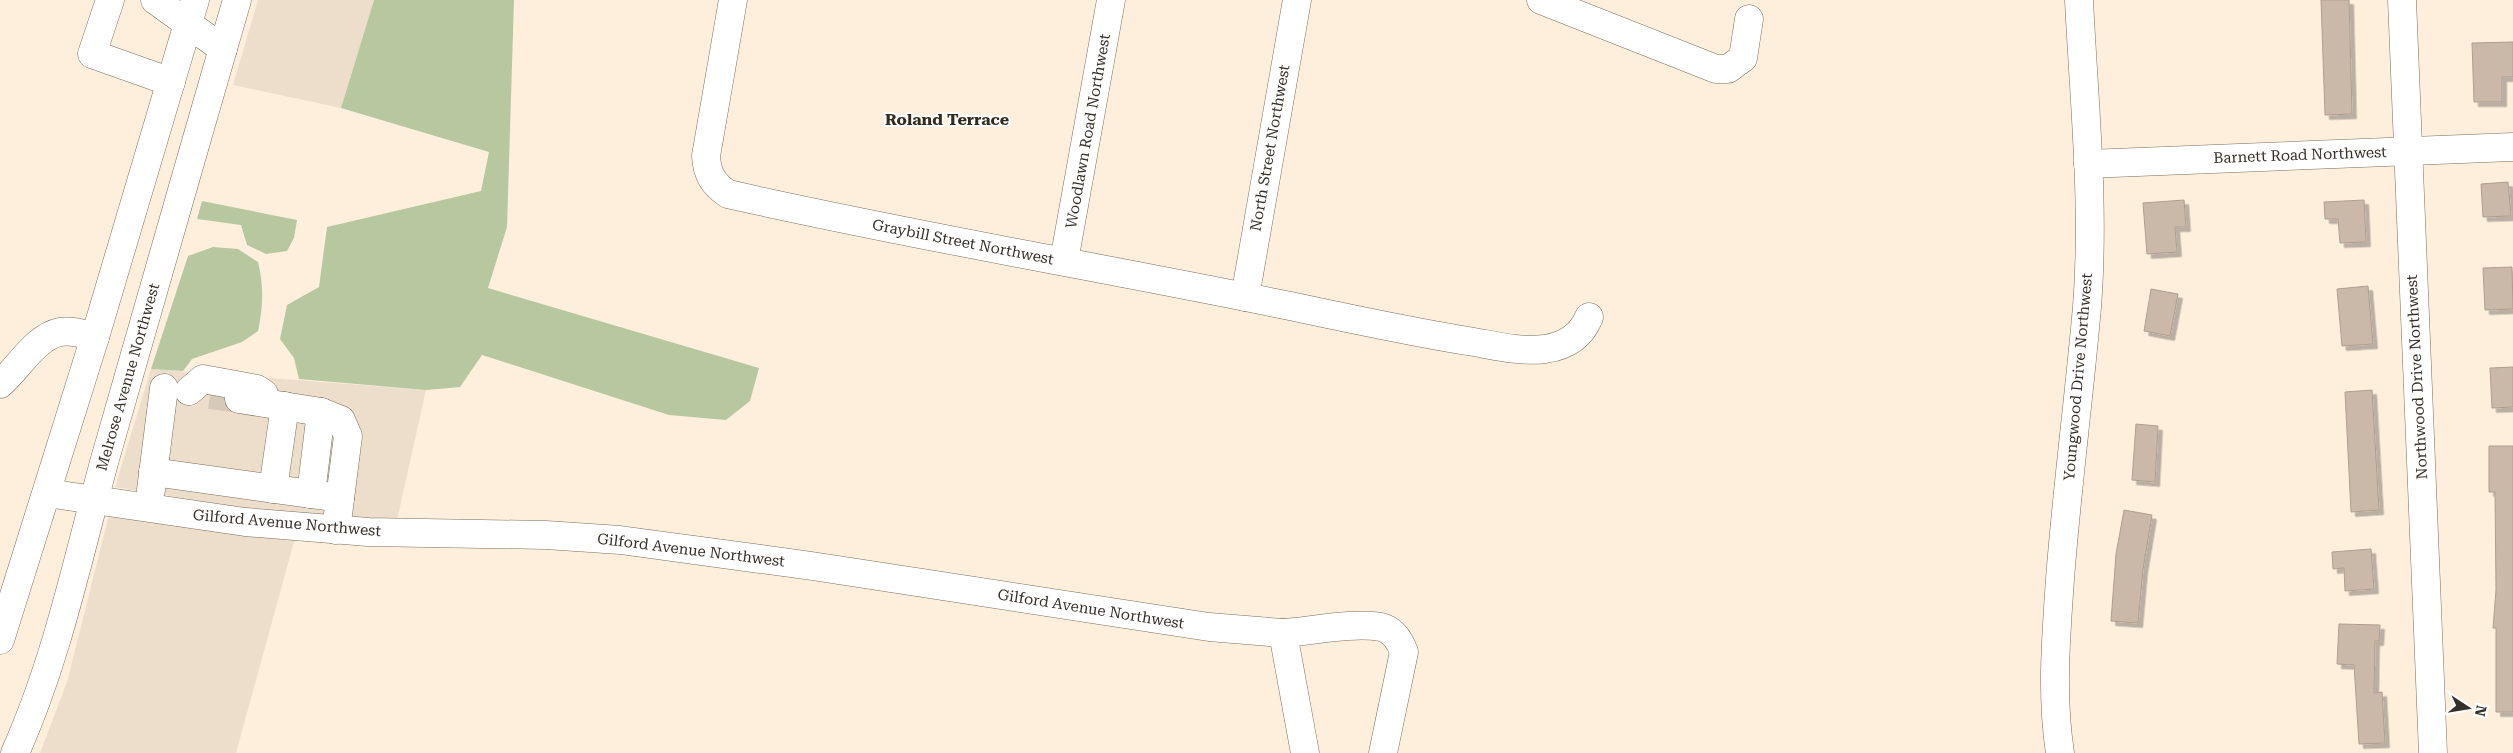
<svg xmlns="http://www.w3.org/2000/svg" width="2513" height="753" viewBox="0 0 2513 753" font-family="'Roboto Serif',serif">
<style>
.commercial{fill:#eddecc}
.forest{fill:#b7c79f}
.building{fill:#cab9a9;stroke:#af9e8f;filter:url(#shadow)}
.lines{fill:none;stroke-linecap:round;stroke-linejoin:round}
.minor-tunnel{stroke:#d6c9b9;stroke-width:28;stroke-dasharray:28 14;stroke-linecap:butt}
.minor-casing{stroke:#796d5c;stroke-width:29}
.major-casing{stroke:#796d5c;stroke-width:29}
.minor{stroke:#fff;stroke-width:28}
.major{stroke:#fff;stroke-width:28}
.labels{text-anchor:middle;stroke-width:4;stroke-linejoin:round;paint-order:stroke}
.street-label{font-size:15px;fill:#352f28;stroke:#fff}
.neighbourhood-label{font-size:16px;font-weight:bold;fill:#352b1c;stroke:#fff}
</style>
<defs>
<filter id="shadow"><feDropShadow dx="4.5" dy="4.5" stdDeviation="0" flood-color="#0004"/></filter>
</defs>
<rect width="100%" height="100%" fill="#feefdd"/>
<g class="commercial">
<polygon points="258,0 374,0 341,108 233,85"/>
<polygon points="151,369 426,390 396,525 267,512 115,487"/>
<polygon points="109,515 295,538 236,753 40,753 67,682"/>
</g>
<g class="forest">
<polygon points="374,0 514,0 507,227 488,288 759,368 750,401 726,420 669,415 482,355 460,387 426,390 299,379 294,358 280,339 287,305 319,287 327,227 481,191 489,152 341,108"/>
<polygon points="202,201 297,220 294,238 287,251 266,254 247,245 241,225 197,219"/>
<path d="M213,247L238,249L258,262C264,286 263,308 258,331L242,342L192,359L183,371L151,369L188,256Z"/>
</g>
<g class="building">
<polygon points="2321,0 2349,0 2352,114 2325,115"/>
<polygon points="2513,42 2513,77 2502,77 2502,102 2474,102 2472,43"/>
<polygon points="2508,182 2511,216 2483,217 2481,184"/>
<polygon points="2184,200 2186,227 2175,227 2177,252 2147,254 2143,203"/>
<polygon points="2364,200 2366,242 2340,243 2338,219 2325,219 2324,202"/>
<polygon points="2512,267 2513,309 2485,310 2483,268"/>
<polygon points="2368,286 2373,344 2342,346 2337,289"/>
<polygon points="2151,289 2178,294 2170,336 2144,331"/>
<polygon points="2513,367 2513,407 2492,408 2490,368"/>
<polygon points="2372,390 2379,510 2351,512 2345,392"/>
<polygon points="2136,424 2158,426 2155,482 2132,480"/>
<polygon points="2489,446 2513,446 2513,712 2496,712 2496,628 2493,628 2496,590 2495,492 2489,492"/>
<polygon points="2124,510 2152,515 2143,569 2138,623 2111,621 2116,554"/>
<polygon points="2371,549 2374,589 2345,591 2344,568 2333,569 2332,552"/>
<polygon points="2339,624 2380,625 2379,641 2375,641 2374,693 2382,692 2385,743 2359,744 2354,665 2337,664"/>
</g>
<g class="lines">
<polyline class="minor-tunnel" points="210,395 239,399"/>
<defs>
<g id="minor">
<polyline points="110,0 92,54 171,82"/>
<polyline points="155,0 223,49"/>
<path d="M733,0L706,156C707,174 713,184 728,194C913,236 1100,267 1285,305C1348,318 1410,332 1474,342C1497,346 1521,352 1545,349C1565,346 1581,337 1589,317"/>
<polyline points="1541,0 1716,69 1728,69 1743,58 1749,19"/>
<polyline points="2402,0 2433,753"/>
<polyline points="2088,164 2513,147"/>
<polyline points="1064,261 1111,0"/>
<polyline points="1245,297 1297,0"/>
<path d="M0,384C18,369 35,337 60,332C71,330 84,334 95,337"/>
<polyline points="189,391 203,379 257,389 264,394"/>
<polyline points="239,399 321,412 341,420 348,436 336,530"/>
<polyline points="153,472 340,498"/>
<polyline points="273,489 285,406"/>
<polyline points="151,490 164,388"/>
<polyline points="47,493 245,522 368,532 546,535 620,540 812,566 1209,627 1283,633"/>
<polyline points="311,494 321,412"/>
<path d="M1305,753L1283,633C1312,631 1353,622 1381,627C1393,630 1400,641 1404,652L1383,753"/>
<path d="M2060,753C2051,694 2056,638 2060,579C2067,488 2079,398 2087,307C2095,205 2084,102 2079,0"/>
</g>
<g id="major">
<polyline points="0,640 95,337 195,0"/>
<path d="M15,753C57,660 78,557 105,459C148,306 193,153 237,0"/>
</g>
</defs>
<use href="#minor" class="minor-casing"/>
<use href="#major" class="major-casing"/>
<use href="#minor" class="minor"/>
<use href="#major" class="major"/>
</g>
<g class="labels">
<g class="street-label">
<text transform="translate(1088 131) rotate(-80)" y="5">Woodlawn Road Northwest</text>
<text transform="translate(1270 148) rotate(-80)" y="5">North Street Northwest</text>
<text transform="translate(2300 155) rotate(-2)" y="5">Barnett Road Northwest</text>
<text transform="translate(963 242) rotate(11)" y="5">Graybill Street Northwest</text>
<text transform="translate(128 377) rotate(-74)" y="5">Melrose Avenue Northwest</text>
<text transform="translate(2078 377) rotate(-85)" y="5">Youngwood Drive Northwest</text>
<text transform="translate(2417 377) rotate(-93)" y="5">Northwood Drive Northwest</text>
<text transform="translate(287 523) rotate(5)" y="5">Gilford Avenue Northwest</text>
<text transform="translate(691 550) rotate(7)" y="5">Gilford Avenue Northwest</text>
<text transform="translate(1091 609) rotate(9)" y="5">Gilford Avenue Northwest</text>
</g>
<g class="neighbourhood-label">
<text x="947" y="125">Roland Terrace</text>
</g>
</g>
<g transform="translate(2468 708) rotate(102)" stroke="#ffffff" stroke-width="4" paint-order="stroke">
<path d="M0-4L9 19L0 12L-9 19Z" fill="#352f28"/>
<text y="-8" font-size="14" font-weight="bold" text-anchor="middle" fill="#352f28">N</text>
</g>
</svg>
